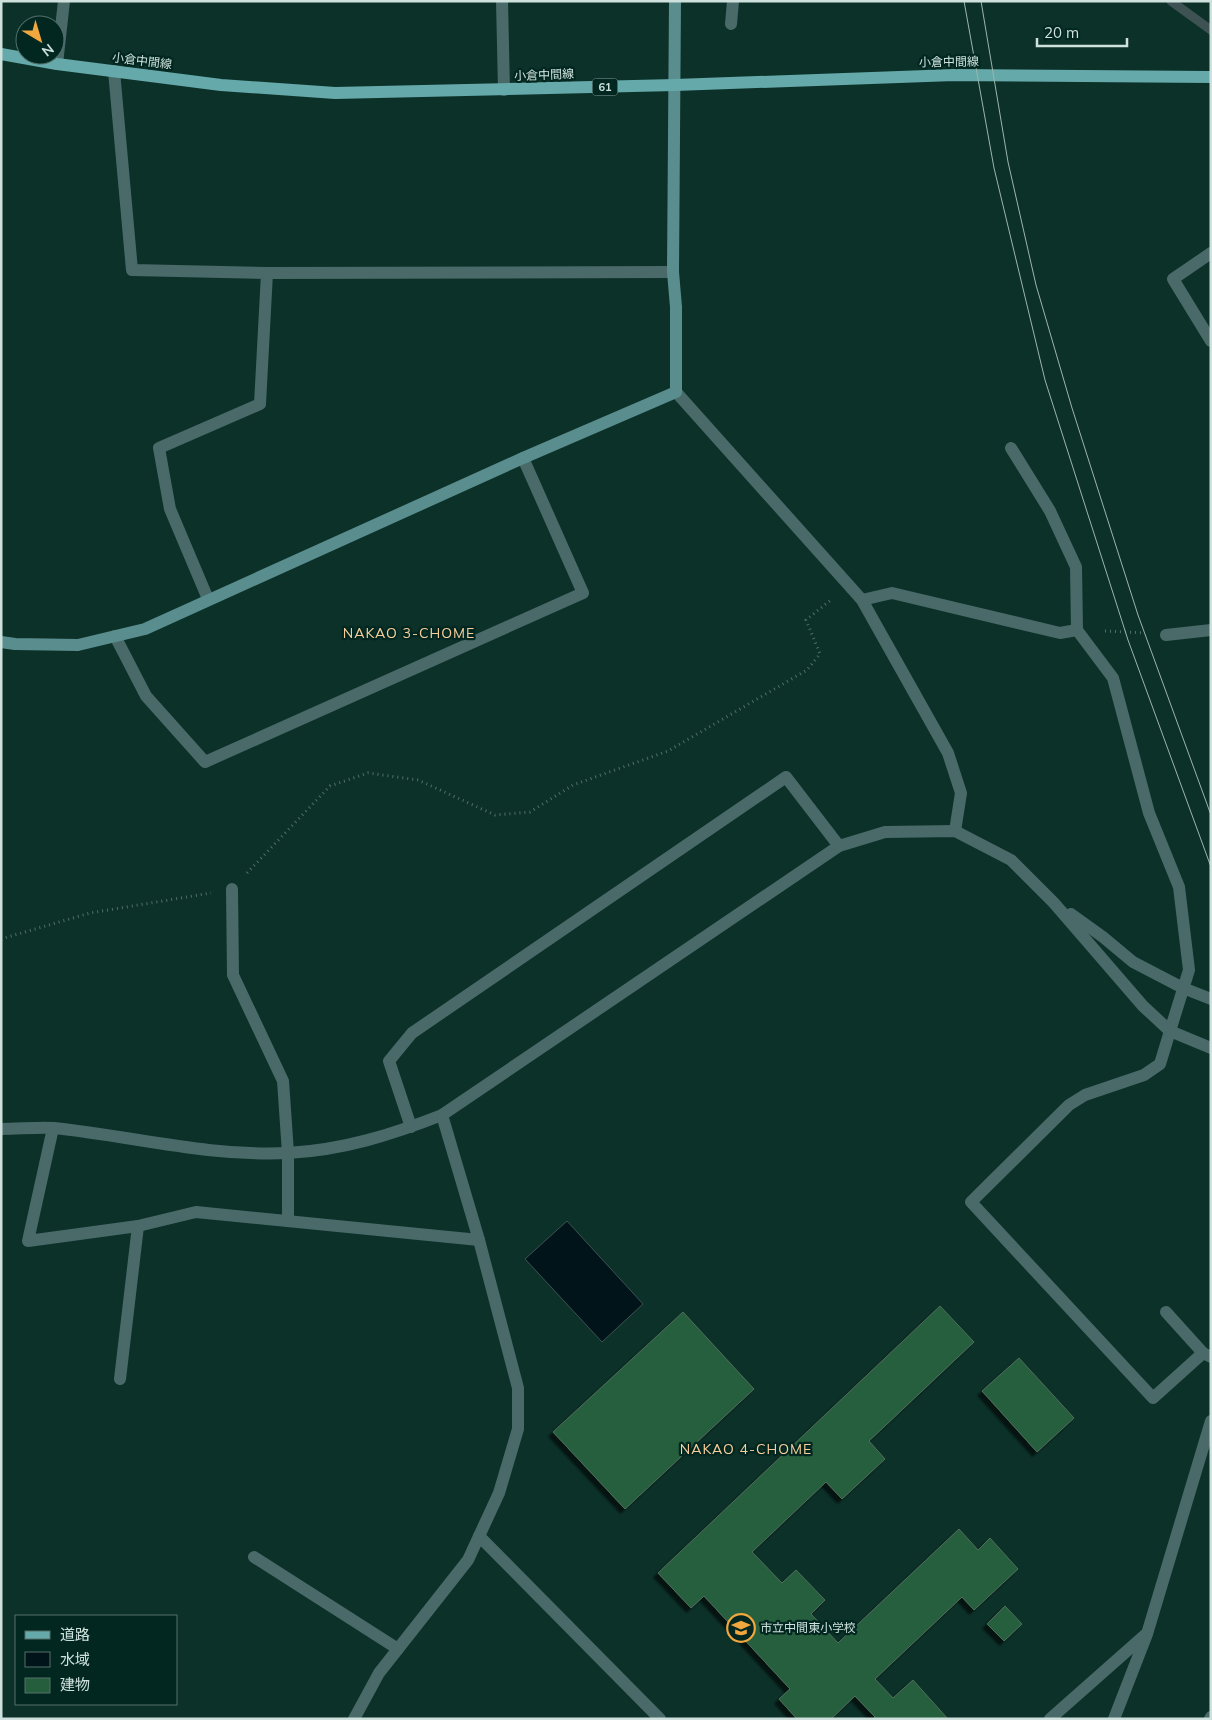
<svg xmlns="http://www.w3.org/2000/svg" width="1212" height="1720" viewBox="0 0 1212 1720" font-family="Mulish,'Noto Sans JP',sans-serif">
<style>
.water{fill:#00141a;stroke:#3e5254}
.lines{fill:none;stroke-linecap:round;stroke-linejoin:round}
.stream{stroke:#3e5254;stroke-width:9}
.building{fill:#255e3d;stroke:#526e5b;filter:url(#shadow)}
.path{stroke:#506f68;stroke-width:3;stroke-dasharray:1 4;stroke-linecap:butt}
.lane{stroke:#4a6a6a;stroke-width:12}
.street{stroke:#4a6a6a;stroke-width:12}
.secondary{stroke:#5a8e8e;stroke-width:12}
.primary{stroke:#65a9aa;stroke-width:12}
.tram{stroke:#9db5af;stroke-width:1}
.labels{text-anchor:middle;stroke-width:4.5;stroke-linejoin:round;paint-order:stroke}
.shield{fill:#022720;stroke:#91a9a4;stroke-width:1}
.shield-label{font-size:11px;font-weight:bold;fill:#cee1dc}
.street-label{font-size:12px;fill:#cee1dc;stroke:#022720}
.poi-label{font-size:12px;fill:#cee1dc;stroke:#022720;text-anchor:start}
.neighbourhood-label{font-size:14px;letter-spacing:1px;fill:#f8cf9c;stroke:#022720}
</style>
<defs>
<filter id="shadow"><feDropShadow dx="-4.5" dy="4.5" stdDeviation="1" flood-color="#0009"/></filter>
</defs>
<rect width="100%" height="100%" fill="#0c3129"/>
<polygon class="water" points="567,1221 643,1304 602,1342 525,1259"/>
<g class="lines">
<polyline class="stream" points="1171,1 1211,30"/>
</g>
<g class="building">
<polygon points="940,1306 974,1342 869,1441 885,1459 842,1499 826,1482 752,1552 782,1583 796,1570 825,1600 811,1614 838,1643 959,1529 978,1550 990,1538 1018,1569 974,1610 962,1597 875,1679 893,1698 913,1680 948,1719 873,1719 875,1717 855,1696 831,1719 797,1719 779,1699 790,1689 704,1596 691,1608 658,1573"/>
<polygon points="683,1312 754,1389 625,1509 553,1432"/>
<polygon points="1019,1358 1074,1418 1037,1452 982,1391"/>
<polygon points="1005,1606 1022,1624 1004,1641 987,1624"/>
</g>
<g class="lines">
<g class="path">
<polyline points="1105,631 1144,633"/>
<polyline points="247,873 330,786 368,773 418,780 495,815 530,812 573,785 668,751 807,670 820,654 806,620 832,599"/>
<polyline points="1,939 90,913 211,893"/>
</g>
<g class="lane">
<polyline points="1170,1031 1160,1064 1144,1075 1085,1095 1069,1105 971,1202 1153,1398 1203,1353"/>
<polyline points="1166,1312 1203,1353 1211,1357"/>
</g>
<g class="street">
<polyline points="502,1 504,90"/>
<polyline points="731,24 733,1"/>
<polyline points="57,64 64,1"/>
<polyline points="114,71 132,270 267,273 260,404 159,448 170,509 208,599"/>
<polyline points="1211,253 1173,279 1211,341"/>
<polyline points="267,273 673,272"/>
<polyline points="676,392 862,600 948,753 961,793 955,831"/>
<polyline points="1011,448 1050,511 1076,567 1077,630"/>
<polyline points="862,600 892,593 1060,633 1077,630 1113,678 1149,813 1179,887 1189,970 1170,1031"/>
<polyline points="1166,635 1211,630"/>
<polyline points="115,636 146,696 205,762 583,593 523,458"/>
<polyline points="232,889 233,975 283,1081 288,1153 288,1221"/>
<polyline points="1071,914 1103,937 1133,962 1183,988 1211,999"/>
<polyline points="411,1127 389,1061 412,1033 786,777 839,846"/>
<polyline points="53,1128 28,1241 138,1226 196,1212 479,1240"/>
<path d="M1,1129C19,1129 37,1127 54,1128C132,1136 209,1157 288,1153C343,1150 391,1135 442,1115L839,846L885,832L955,831L1011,860L1054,903L1143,1006L1170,1031L1211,1048"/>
<polyline points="120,1379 138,1226"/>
<polyline points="479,1536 660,1719"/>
<polyline points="254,1557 398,1649"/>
<polyline points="354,1719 379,1673 468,1560 499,1493 518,1429 518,1388 479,1240 442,1115"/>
<polyline points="1050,1719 1145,1635"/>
<polyline points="1114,1719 1147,1634 1211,1421"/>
<polyline points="1210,1719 1211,1717"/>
</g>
<polyline class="secondary" points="1,642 15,644 78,645 145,629 523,458 676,392 676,307 673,272 675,1"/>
<polyline class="primary" points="1,54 57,64 221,85 335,93 675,85 954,75 1211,77"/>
<g class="tram">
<polyline points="964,1 994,168 1045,380 1128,640 1211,867"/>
<polyline points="981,1 1008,162 1036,285 1072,408 1138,615 1211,815"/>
</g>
</g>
<defs>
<symbol id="school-ring" viewBox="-11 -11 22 22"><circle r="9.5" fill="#022720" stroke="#efa73e" stroke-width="1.5"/><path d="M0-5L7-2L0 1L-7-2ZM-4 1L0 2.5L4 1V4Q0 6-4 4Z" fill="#efa73e"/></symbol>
</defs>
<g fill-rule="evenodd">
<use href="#school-ring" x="725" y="1612" width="32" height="32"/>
</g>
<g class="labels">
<rect class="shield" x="592.5" y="78.5" width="25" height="17" rx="4"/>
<g class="shield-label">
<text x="605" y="91">61</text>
</g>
<g class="street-label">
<text transform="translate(142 61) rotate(7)" y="4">小倉中間線</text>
<text transform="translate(949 62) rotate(-1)" y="4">小倉中間線</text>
<text transform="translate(544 75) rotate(-2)" y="4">小倉中間線</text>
</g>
<g class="poi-label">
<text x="760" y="1632">市立中間東小学校</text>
</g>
<g class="neighbourhood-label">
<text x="409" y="638">NAKAO 3-CHOME</text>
<text x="746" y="1454">NAKAO 4-CHOME</text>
</g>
</g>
<rect width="1212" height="1720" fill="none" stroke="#cee1dc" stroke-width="5"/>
<rect x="15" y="1615" width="162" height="90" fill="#022720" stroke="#54716b"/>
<rect x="25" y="1631" width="25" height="8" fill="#65a9aa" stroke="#54716b"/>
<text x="60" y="1640" font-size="15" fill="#cee1dc">道路</text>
<rect x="25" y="1652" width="25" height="15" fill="#00141a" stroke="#54716b"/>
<text x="60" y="1665" font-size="15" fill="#cee1dc">水域</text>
<rect x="25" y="1678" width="25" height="15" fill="#255e3d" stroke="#54716b"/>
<text x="60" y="1690" font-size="15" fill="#cee1dc">建物</text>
<g transform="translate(40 40) rotate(142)"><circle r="24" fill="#022720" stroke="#54716b"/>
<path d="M0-4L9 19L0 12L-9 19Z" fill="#efa73e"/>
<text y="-8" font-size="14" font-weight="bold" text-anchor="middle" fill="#cee1dc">N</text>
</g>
<path d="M1037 38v8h90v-8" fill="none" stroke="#cee1dc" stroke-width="2.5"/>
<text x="1044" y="38" font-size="15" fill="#cee1dc" stroke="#022720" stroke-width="4" paint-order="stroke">20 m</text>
</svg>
